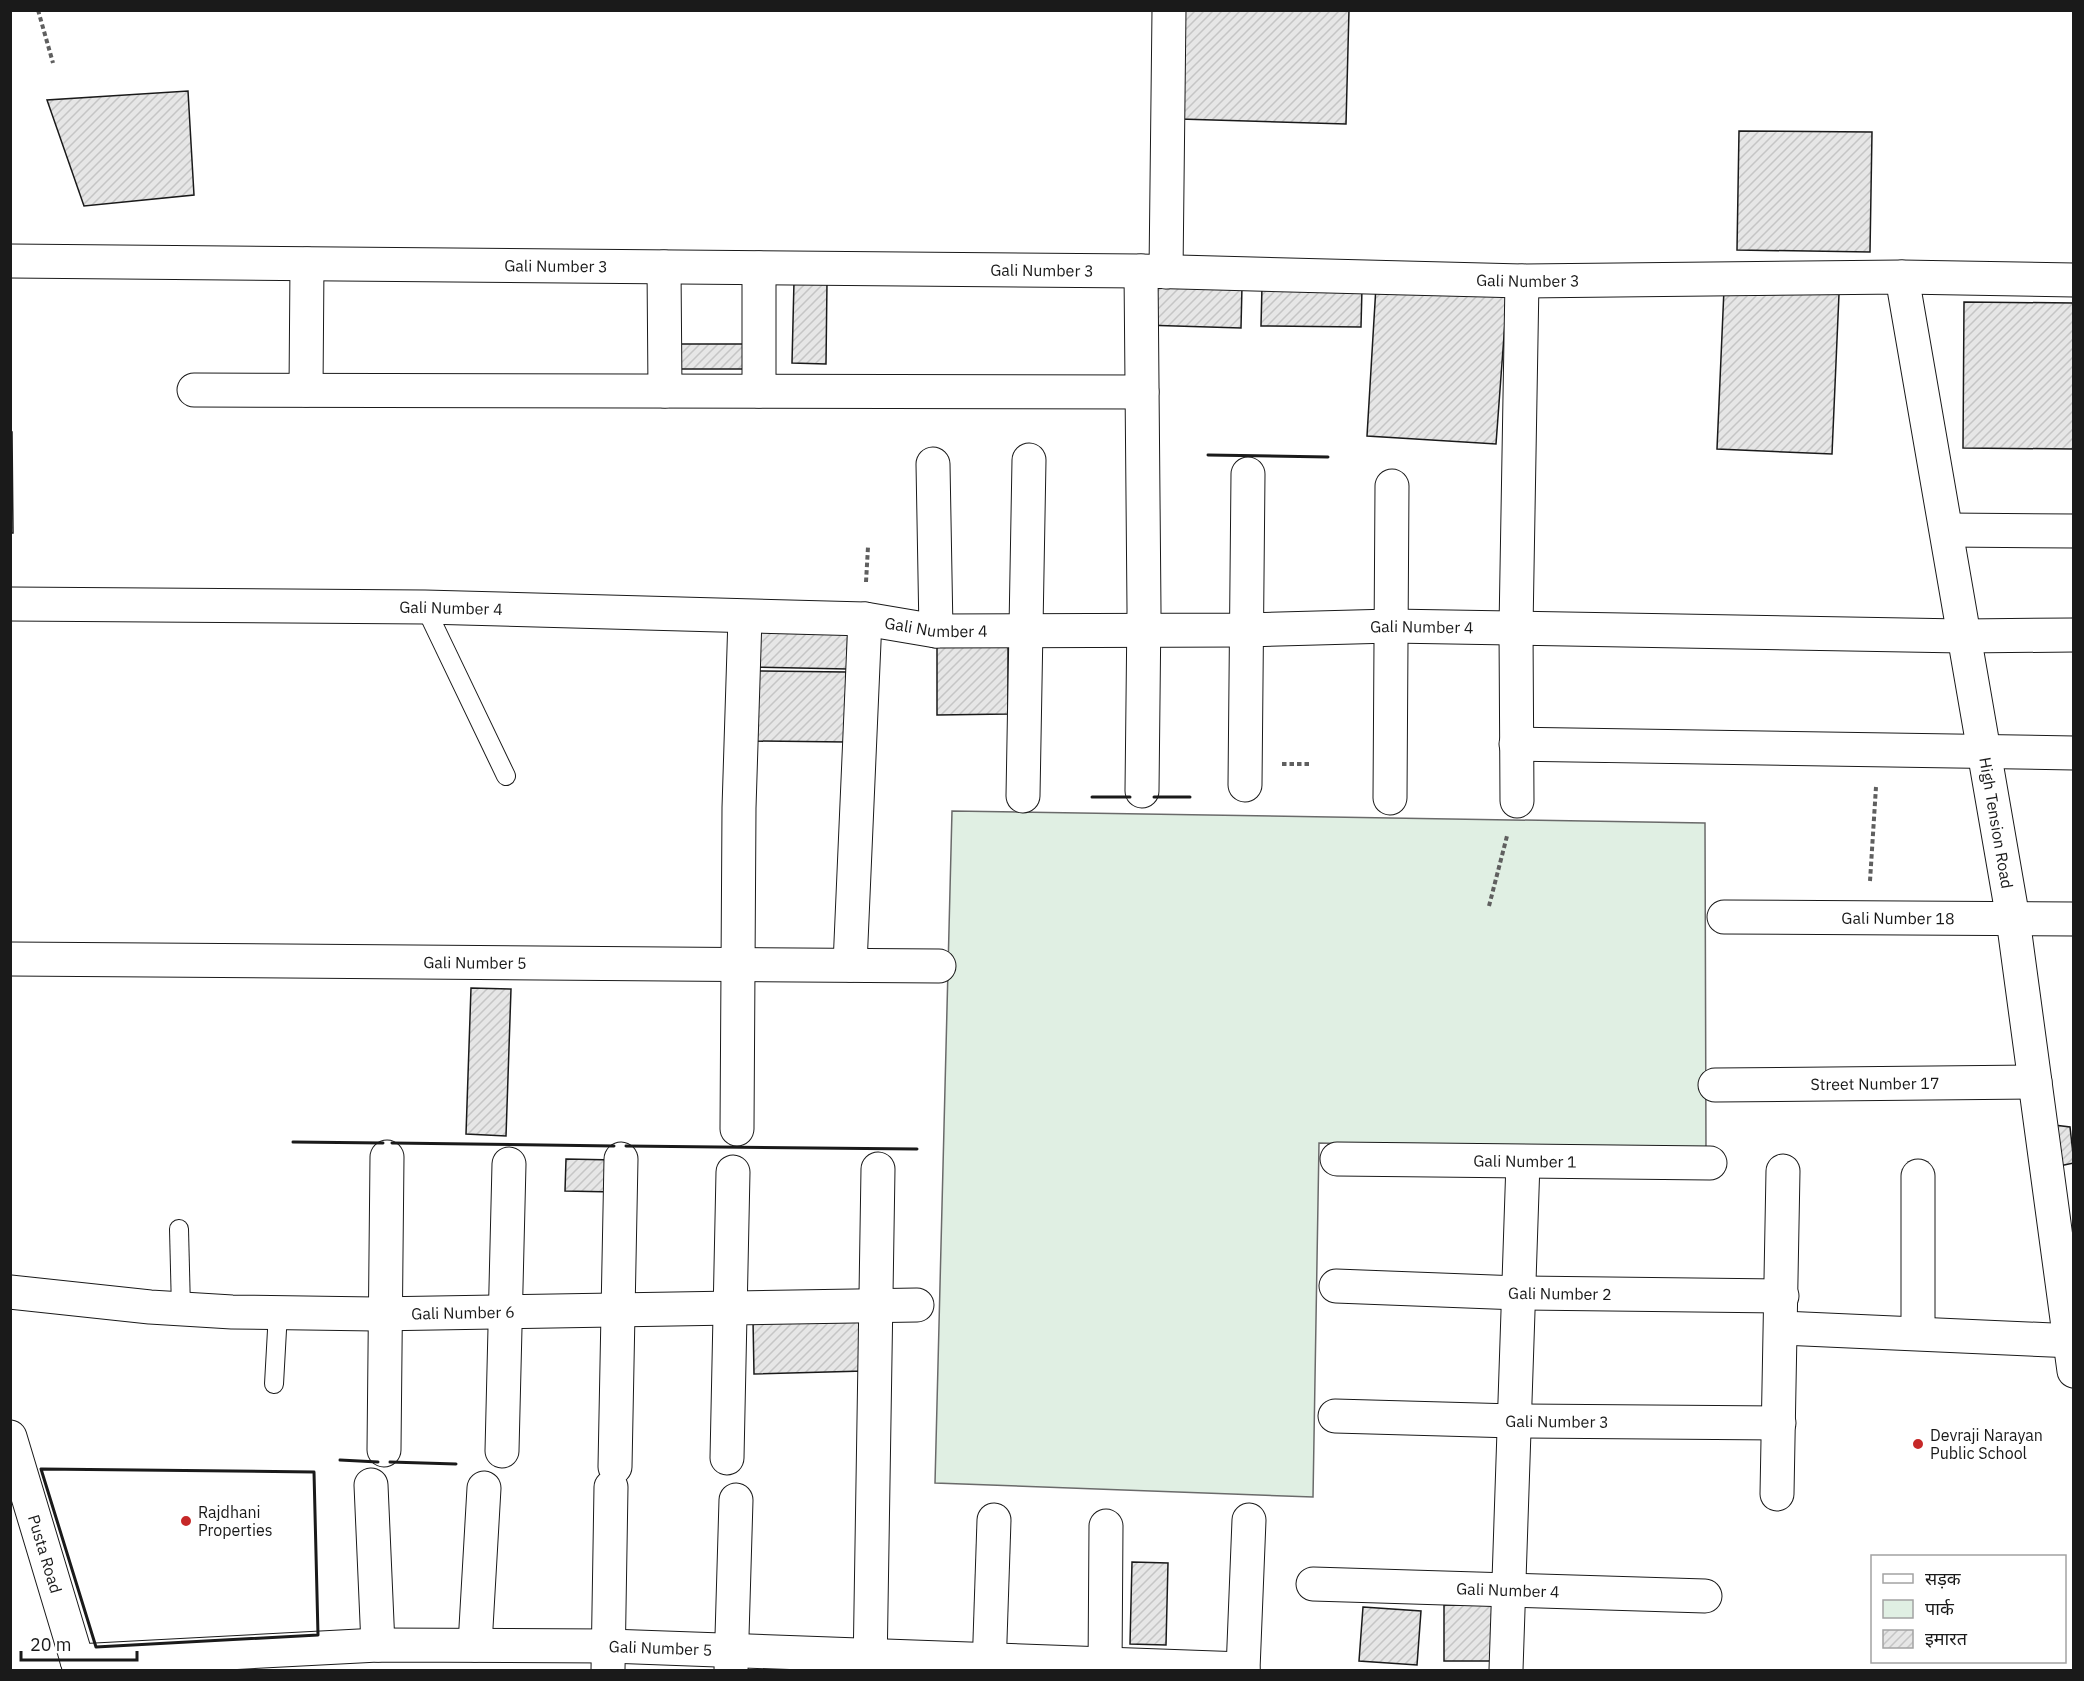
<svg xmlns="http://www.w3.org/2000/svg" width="2084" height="1681" viewBox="0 0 2084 1681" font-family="'IBM Plex Sans','Noto Sans Devanagari',sans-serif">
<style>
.green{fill:#e0efe3;stroke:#6a6a6a;stroke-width:1.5}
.building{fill:url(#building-hatch);stroke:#1a1a1a;stroke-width:1.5}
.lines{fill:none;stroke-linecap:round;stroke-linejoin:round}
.lane-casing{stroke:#1a1a1a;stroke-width:20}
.street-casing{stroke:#1a1a1a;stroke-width:35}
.secondary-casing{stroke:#1a1a1a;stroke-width:35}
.path{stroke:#5f5f5f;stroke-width:4;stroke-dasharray:4.5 3;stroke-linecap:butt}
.lane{stroke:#fff;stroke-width:18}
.street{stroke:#fff;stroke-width:33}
.secondary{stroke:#fff;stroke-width:33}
.wall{stroke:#1a1a1a;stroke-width:3}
.poi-dot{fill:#c62828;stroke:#fff;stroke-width:2}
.labels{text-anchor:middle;stroke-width:4.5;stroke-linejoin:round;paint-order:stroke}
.street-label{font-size:16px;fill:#1a1a1a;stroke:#fff}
.poi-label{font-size:16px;fill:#1a1a1a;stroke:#fff;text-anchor:start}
</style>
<defs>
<pattern id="building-hatch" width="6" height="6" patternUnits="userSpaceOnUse" patternTransform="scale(1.5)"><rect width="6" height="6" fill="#e6e6e6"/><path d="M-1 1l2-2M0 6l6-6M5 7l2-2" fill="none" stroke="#c5c5c5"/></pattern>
</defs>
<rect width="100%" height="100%" fill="#fff"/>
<polygon class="green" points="952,811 1705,823 1706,1152 1319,1143 1313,1497 935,1483"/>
<g class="building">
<polygon points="1183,10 1349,10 1346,124 1180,119"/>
<polygon points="188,91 194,195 84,206 47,100"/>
<polygon points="1739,131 1872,132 1870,252 1737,250"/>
<polygon points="794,281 827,282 826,364 792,363"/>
<polygon points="1144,282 1242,286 1241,328 1143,325"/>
<polygon points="1262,286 1362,288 1361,327 1261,326"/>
<polygon points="1376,286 1507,295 1496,444 1367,436"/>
<polygon points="1724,289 1839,294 1832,454 1717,449"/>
<polygon points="1964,302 2074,303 2074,449 1963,448"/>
<rect x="679" y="344" width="76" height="25"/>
<polygon points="10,432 12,432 13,533 10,533"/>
<polygon points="748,623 848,624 847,669 747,667"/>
<polygon points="1008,641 1008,714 937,715 937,642"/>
<polygon points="753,671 846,672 846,742 752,741"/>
<polygon points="471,988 511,989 506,1136 466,1134"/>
<polygon points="2054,1125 2070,1127 2074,1163 2059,1166"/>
<polygon points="566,1159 615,1160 614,1192 565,1191"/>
<polygon points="863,1318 864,1371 754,1374 753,1320"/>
<polygon points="1132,1562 1168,1563 1166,1645 1130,1644"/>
<rect x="1444" y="1605" width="51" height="56"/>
<polygon points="1363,1607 1421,1611 1417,1665 1359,1661"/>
</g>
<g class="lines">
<defs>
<g id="lane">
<polyline points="425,607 506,776"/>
<polyline points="179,1229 181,1309"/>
<polyline points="274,1384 278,1312"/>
</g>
<g id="street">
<path id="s1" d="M10,261L1141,271L1522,281L1902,277L2074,280"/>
<polyline points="664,267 665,391"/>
<polyline points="759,268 759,391"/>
<polyline points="1141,271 1144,610 1142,791"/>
<polyline points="1166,272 1169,10"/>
<path id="s2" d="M1902,277L2013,919L2074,1371"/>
<polyline points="194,390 1142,392"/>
<polyline points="306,390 307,264"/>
<polyline points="933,464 936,631"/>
<polyline points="1947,530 2074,531"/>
<path id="s3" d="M10,604L425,607L865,619L936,631L1247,630L1391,626L1962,636L2074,635"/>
<polyline points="1516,744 2074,753"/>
<polyline points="1245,785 1248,474"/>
<polyline points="1023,796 1029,460"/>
<polyline points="1390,798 1392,486"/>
<polyline points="1517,801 1516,628 1522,281"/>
<path id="s4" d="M1724,917L2074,919"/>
<path id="s5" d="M10,959L939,966"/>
<polyline points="850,965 865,619"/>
<path id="s6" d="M1715,1085L2035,1082"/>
<polyline points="737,1129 739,808 745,617"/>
<path id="s7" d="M1337,1159L1710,1163"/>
<polyline points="1918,1176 1918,1333"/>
<path id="s8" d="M1336,1286L1519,1293L1782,1296"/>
<path id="s9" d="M10,1292L150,1307L232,1312L375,1314L917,1305"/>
<polyline points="1782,1328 2074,1341"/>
<path id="s10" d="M1335,1416L1514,1421L1779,1423"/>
<polyline points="384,1450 387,1157"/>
<polyline points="502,1451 509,1164"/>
<polyline points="727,1458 733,1172"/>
<polyline points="615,1467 621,1159"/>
<polyline points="371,1485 378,1645"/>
<polyline points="1777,1494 1783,1171"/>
<path id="s11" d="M1313,1584L1705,1596"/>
<polyline points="475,1645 484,1488"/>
<path id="s12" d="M77,1661L378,1645L609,1646L1243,1669"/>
<polyline points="608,1670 611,1487"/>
<polyline points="731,1670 736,1500"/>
<polyline points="870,1670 878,1169"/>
<polyline points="989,1670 994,1520"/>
<polyline points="1105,1670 1106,1526"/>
<polyline points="1243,1670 1249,1520"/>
<polyline points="1506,1670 1523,1162"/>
</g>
<g id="secondary">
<path id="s13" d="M10,1437L80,1670"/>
</g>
</defs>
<use href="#lane" class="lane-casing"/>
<use href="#street" class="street-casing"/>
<use href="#secondary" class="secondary-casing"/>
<g class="path">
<polyline points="38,10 53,63"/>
<polyline points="866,582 868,547"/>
<polyline points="1282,764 1311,764"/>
<polyline points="1870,881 1876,787"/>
<polyline points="1489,906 1507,836"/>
</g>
<use href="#lane" class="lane"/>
<use href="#street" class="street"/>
<use href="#secondary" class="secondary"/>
<g class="wall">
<polyline points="1208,455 1328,457"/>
<polyline points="1092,797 1130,797"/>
<polyline points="1154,797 1190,797"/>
<polyline points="293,1142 383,1143"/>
<polyline points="392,1143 614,1146"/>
<polyline points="626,1146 917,1149"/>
<polyline points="340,1460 378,1462"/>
<polyline points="390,1462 456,1464"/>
<polygon points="41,1469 314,1472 318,1635 96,1647"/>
</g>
</g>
<g class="poi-dot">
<circle cx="1918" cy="1444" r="6"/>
<circle cx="186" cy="1521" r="6"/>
</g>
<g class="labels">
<g class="street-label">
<text dy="6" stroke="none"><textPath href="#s1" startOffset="546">Gali Number 3</textPath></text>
<text dy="6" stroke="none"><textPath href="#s1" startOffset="1032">Gali Number 3</textPath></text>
<text dy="6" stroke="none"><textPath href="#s1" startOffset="1518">Gali Number 3</textPath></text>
<text dy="6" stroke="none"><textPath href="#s3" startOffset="441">Gali Number 4</textPath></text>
<text dy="6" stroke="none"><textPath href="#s3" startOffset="927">Gali Number 4</textPath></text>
<text dy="6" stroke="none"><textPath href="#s3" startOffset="1413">Gali Number 4</textPath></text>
<text dy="6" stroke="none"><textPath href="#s2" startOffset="554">High Tension Road</textPath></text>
<text dy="6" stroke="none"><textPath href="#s4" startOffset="174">Gali Number 18</textPath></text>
<text dy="6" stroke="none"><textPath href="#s5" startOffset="465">Gali Number 5</textPath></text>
<text dy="6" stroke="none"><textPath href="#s6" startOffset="160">Street Number 17</textPath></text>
<text dy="6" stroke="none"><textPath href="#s7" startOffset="188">Gali Number 1</textPath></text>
<text dy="6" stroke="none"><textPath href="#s8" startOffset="224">Gali Number 2</textPath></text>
<text dy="6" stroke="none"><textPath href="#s9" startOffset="454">Gali Number 6</textPath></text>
<text dy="6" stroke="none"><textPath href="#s10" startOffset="222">Gali Number 3</textPath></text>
<text dy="6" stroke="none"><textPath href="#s13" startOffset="122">Pusta Road</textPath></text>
<text dy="6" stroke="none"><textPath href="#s11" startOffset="195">Gali Number 4</textPath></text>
<text dy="6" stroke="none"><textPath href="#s12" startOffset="584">Gali Number 5</textPath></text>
</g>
<g class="poi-label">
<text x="1930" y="1441">Devraji Narayan<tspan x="1930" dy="18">Public School</tspan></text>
<text x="198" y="1518">Rajdhani<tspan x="198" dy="18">Properties</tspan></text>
</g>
</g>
<rect width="2084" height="1681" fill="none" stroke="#1a1a1a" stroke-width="24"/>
<rect x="1871" y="1555" width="195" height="108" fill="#ffffff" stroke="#a3a3a3" stroke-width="1.5"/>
<rect x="1883" y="1574" width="30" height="9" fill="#ffffff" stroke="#a3a3a3" stroke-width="1.5"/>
<text x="1925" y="1585" font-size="18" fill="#1a1a1a">सड़क</text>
<rect x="1883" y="1600" width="30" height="18" fill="#e0efe3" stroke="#a3a3a3" stroke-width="1.5"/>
<text x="1925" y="1615" font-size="18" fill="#1a1a1a">पार्क</text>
<rect x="1883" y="1630" width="30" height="18" fill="url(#building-hatch)" stroke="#a3a3a3" stroke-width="1.5"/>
<text x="1925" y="1645" font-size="18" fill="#1a1a1a">इमारत</text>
<path d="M21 1651v9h116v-9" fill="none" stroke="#1a1a1a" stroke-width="3"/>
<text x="30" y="1651" font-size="18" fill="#1a1a1a" stroke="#ffffff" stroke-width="4.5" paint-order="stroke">20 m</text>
</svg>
